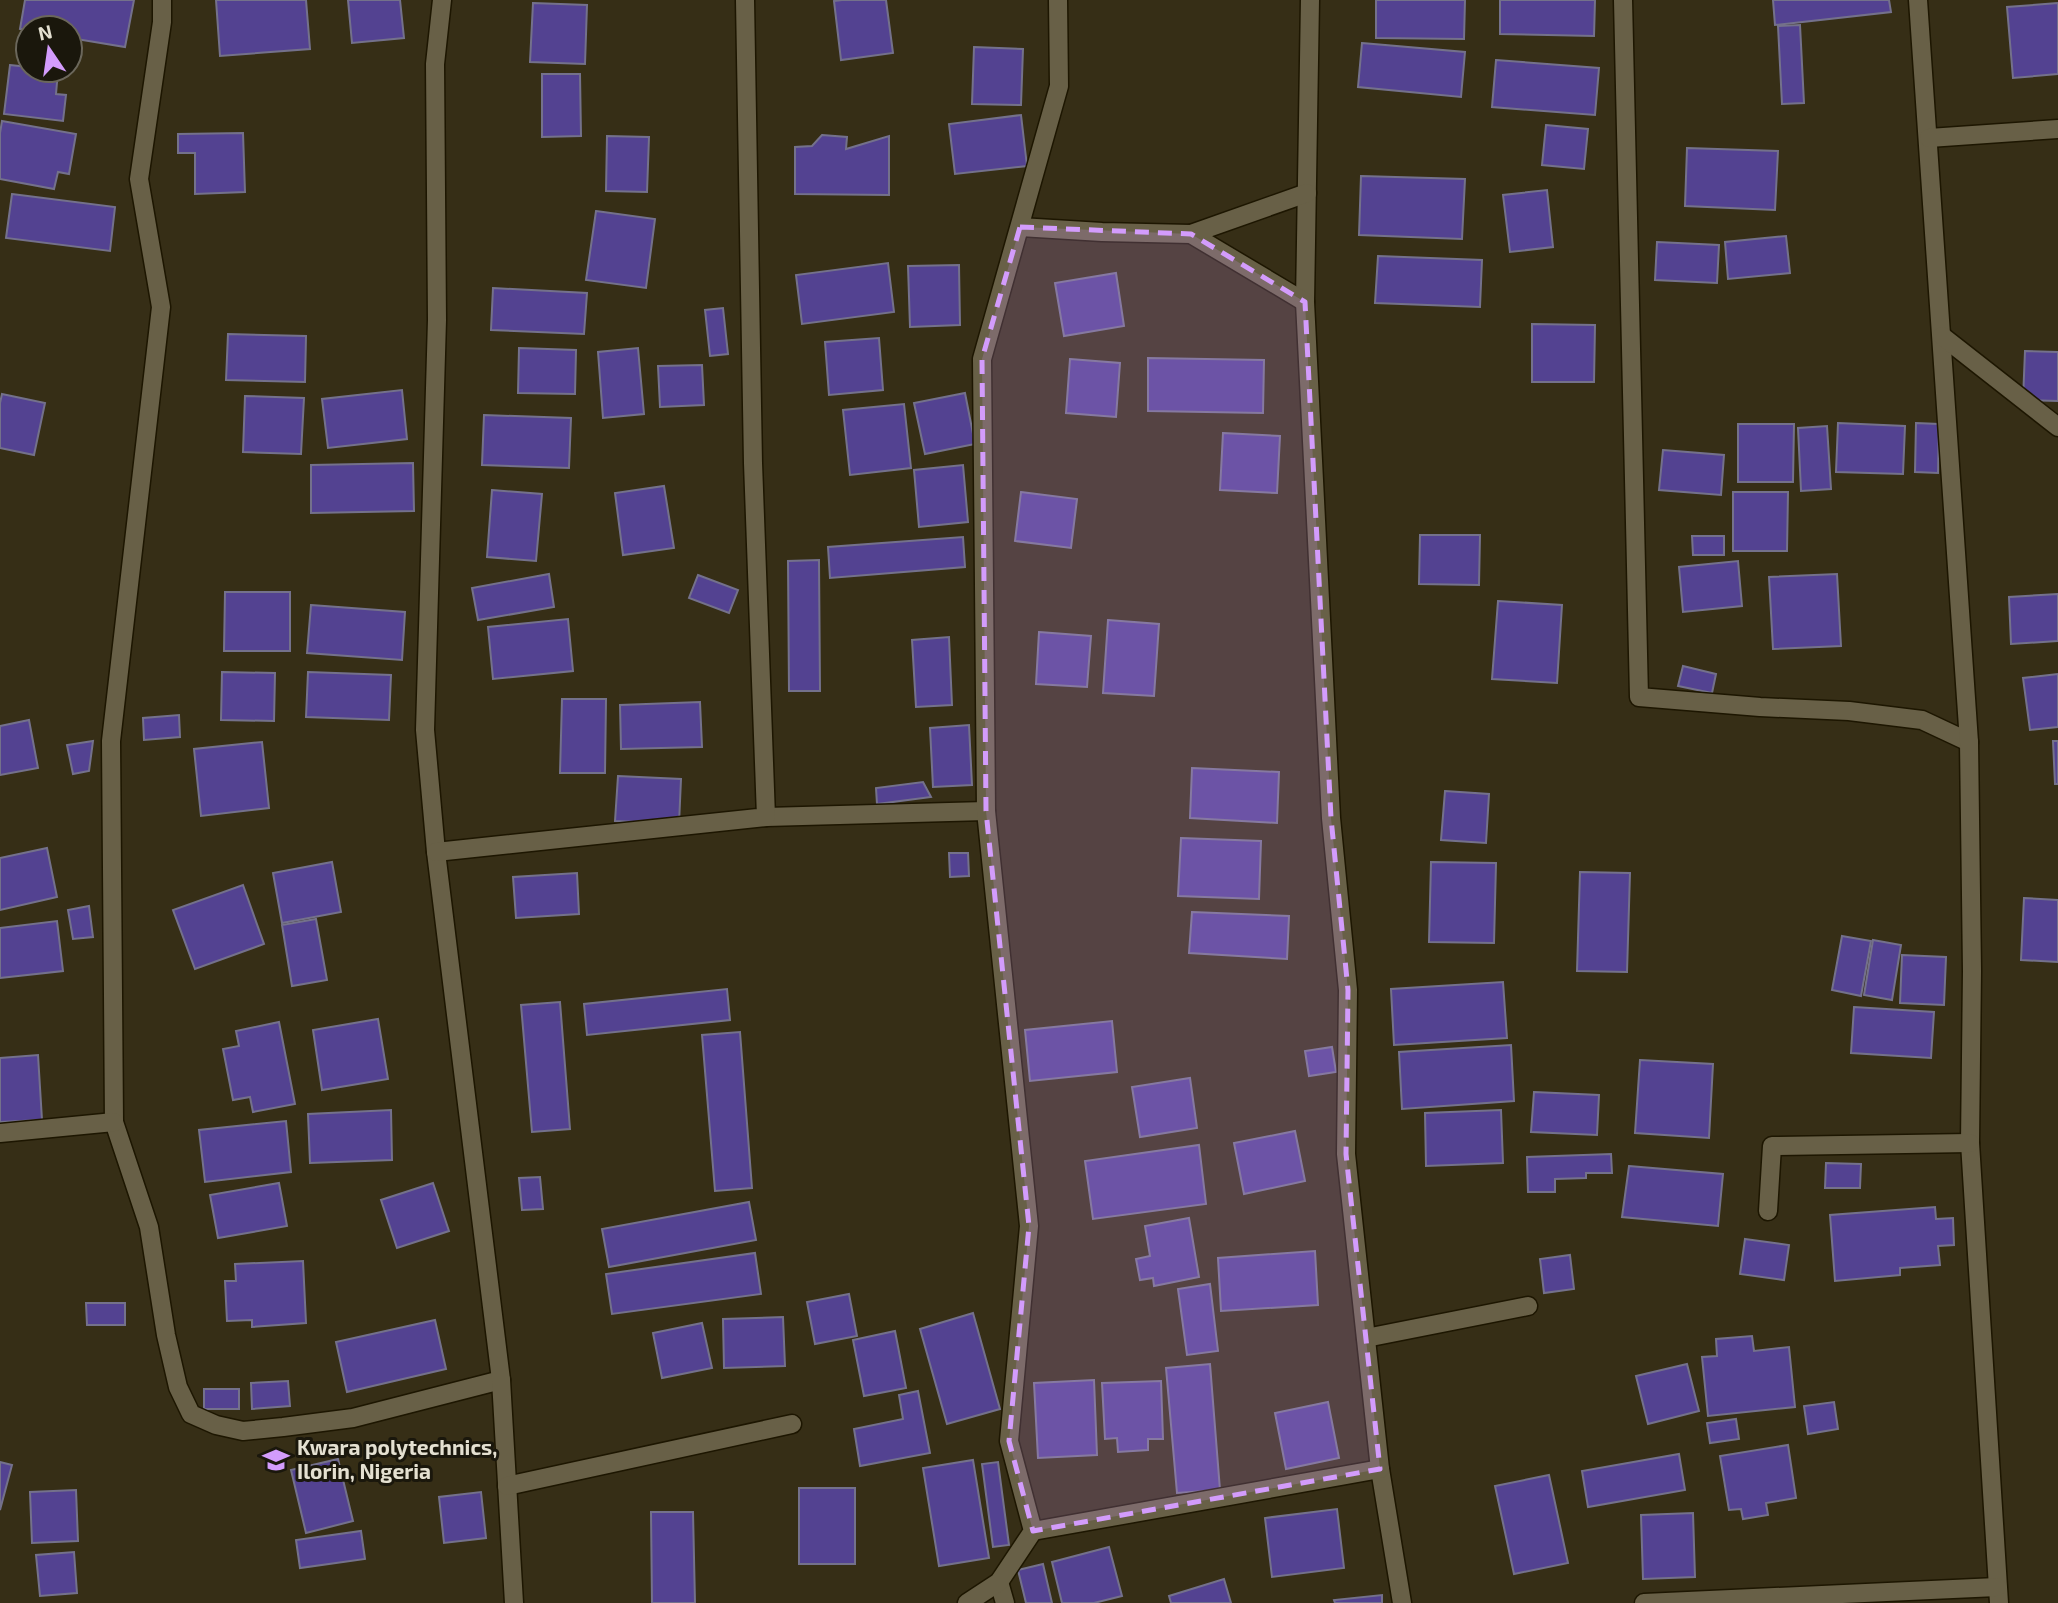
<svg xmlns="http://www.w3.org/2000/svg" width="2058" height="1603" viewBox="0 0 2058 1603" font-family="'Exo 2',sans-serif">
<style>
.building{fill:#534291;stroke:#74718b;stroke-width:2}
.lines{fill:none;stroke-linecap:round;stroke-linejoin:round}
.street-casing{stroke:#1d1601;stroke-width:21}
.street{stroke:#686047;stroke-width:18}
.marked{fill:#d39cfc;fill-opacity:0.2;stroke:#d39cfc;stroke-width:5;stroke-dasharray:14 9;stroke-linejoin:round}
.labels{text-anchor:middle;stroke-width:6;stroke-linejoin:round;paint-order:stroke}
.poi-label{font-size:21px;font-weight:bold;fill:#e4e0d1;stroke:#1a170c;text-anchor:start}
</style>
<rect width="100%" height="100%" fill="#362e16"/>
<g class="building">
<polygon points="25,0 134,0 125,47 70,38 70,28 28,28 28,30 20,29"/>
<polygon points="216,0 306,0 310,49 220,56"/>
<polygon points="348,0 400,0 404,38 352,43"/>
<polygon points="842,0 886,0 893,53 841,60 834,1"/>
<polygon points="1376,0 1465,0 1464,39 1376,38"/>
<polygon points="1500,0 1595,0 1594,36 1500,34"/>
<polygon points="1773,0 1889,0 1891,12 1775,25"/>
<polygon points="533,3 587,5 585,64 530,62"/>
<polygon points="2058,3 2058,74 2013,78 2007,7"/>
<polygon points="1800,25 1804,103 1782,104 1778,26"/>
<polygon points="1362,43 1465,52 1461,97 1358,87"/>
<polygon points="974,47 1023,49 1021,105 972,104"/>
<polygon points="1496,60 1599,68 1595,115 1492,107"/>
<polygon points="10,65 28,67 28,70 58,71 56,94 66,95 63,121 4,114"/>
<polygon points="542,74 580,74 581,136 542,137"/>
<polygon points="1021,115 1027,166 955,174 949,124"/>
<polygon points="2,121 76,134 69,174 58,172 54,189 0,179 0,133"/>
<polygon points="1546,125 1588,129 1584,169 1542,165"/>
<polygon points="243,133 245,192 195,194 195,153 178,153 178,134"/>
<polygon points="822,135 847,137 846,149 889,136 889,195 795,194 795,147 812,146"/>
<polygon points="607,136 649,137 647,192 606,191"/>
<polygon points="1687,148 1778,151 1775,210 1685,206"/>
<polygon points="1361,176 1465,179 1462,239 1359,235"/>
<polygon points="1547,190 1553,247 1510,252 1503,195"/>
<polygon points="12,194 115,207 110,251 6,238"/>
<polygon points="596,211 655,219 646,288 586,280"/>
<polygon points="1786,236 1790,273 1728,279 1725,242"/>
<polygon points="1657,242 1719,245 1717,283 1655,280"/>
<polygon points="1378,256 1482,260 1480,307 1375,303"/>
<polygon points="888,263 894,312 802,324 796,275"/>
<polygon points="959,265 960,325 910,327 908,266"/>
<polygon points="1116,273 1124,326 1064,336 1055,283"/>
<polygon points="493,288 587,293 584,334 491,330"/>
<polygon points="723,308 728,354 710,356 705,310"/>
<polygon points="1532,324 1595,325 1594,382 1532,382"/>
<polygon points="228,334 306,336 305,382 226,380"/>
<polygon points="879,338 883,390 829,395 825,342"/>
<polygon points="519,348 576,350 575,394 518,393"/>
<polygon points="638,348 644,414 603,418 598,352"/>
<polygon points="2025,351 2058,352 2058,401 2023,400"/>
<polygon points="1148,358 1264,360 1263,413 1148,411"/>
<polygon points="1070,359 1120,363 1116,417 1066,413"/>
<polygon points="702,365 704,405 660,407 658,366"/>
<polygon points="402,390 407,439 328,448 322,399"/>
<polygon points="965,393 975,444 925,454 914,403"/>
<polygon points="2,394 45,403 34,455 0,448 0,403"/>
<polygon points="245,396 304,398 301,454 243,452"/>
<polygon points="904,404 911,468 850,475 843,410"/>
<polygon points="484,415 571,418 569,468 482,465"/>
<polygon points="1838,423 1905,426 1903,474 1836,472"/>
<polygon points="1916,423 1939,424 1938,473 1915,472"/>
<polygon points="1738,424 1794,424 1793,482 1738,482"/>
<polygon points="1827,426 1831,489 1801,491 1798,428"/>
<polygon points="1223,433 1280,436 1277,493 1220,490"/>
<polygon points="1663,450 1724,455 1721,495 1659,490"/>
<polygon points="413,463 414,511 311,513 311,465"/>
<polygon points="963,465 968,522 919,527 914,470"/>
<polygon points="664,486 674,548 623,555 615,493"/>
<polygon points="492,490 542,494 536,561 487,557"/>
<polygon points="1021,492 1077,499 1071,548 1015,541"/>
<polygon points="1733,492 1788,492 1787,551 1733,551"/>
<polygon points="1420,535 1480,535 1479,585 1419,584"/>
<polygon points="1692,536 1724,536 1724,555 1693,555"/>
<polygon points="963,537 965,567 830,578 828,547"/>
<polygon points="819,560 820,691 789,691 788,561"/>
<polygon points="1738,561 1742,606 1683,612 1679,567"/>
<polygon points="549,574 554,607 478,620 472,588"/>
<polygon points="1837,574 1841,646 1773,649 1769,577"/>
<polygon points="698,575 738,590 729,613 689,598"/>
<polygon points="225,592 290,592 290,651 224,651"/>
<polygon points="2058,594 2058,641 2011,644 2009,597"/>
<polygon points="1498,601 1562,605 1557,683 1492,679"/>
<polygon points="311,605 405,612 402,660 307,653"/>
<polygon points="568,619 573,671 493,679 488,627"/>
<polygon points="1108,620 1159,624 1154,696 1103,693"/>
<polygon points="1039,632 1091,636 1087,687 1036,684"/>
<polygon points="949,637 952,705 916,707 912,640"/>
<polygon points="1683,666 1716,674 1712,693 1678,686"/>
<polygon points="222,672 275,673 274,721 221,720"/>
<polygon points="308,672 391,675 389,720 306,717"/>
<polygon points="2058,674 2058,727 2030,730 2023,678"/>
<polygon points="562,699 606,699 605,773 560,773"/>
<polygon points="700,702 702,747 621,749 620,705"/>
<polygon points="179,715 180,737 144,740 143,718"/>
<polygon points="29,720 38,768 0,775 0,726"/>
<polygon points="969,725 972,785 933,787 930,728"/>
<polygon points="93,741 89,771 73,774 67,745"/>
<polygon points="2053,741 2058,741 2058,784 2055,784"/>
<polygon points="262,742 269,808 201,816 194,749"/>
<polygon points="1192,768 1279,772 1277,823 1190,818"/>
<polygon points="618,776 681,779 679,824 615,821"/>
<polygon points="923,782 931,797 877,804 876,788"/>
<polygon points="1445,791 1489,794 1486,843 1441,840"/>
<polygon points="1181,838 1261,841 1259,899 1178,896"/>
<polygon points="47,848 57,897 0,910 0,858"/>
<polygon points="949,853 968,853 969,876 950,877"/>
<polygon points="332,862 341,912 282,923 273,873"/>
<polygon points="1431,862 1496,863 1494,943 1429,942"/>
<polygon points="1580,872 1630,873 1627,972 1577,971"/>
<polygon points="577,873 579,914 516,918 513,877"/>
<polygon points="243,885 264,944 195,969 173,910"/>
<polygon points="2024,898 2058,900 2058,962 2021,960"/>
<polygon points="89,906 93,937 73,939 68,910"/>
<polygon points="1192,912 1289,916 1287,959 1189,953"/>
<polygon points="316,919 327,980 292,986 282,925"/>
<polygon points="57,921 63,971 0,978 0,928"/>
<polygon points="1842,936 1871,941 1861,996 1832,990"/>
<polygon points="1873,940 1901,945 1892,1000 1864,995"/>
<polygon points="1902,955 1946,957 1944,1005 1900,1003"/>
<polygon points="1503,982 1507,1038 1394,1045 1391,989"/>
<polygon points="727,989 730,1020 587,1035 584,1004"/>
<polygon points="560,1002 570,1129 532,1132 521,1005"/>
<polygon points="1854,1007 1934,1012 1931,1058 1851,1053"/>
<polygon points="378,1019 388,1079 322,1090 313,1030"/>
<polygon points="1112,1021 1117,1072 1030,1081 1025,1030"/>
<polygon points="279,1022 295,1104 253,1112 250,1097 233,1100 223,1049 239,1046 236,1031"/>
<polygon points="740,1032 752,1188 715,1191 702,1035"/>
<polygon points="1511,1045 1514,1101 1402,1109 1399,1052"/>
<polygon points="1332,1047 1336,1072 1309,1076 1305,1051"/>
<polygon points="38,1055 42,1120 0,1122 0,1058"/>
<polygon points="1640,1060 1713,1064 1709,1138 1635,1133"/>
<polygon points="1190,1078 1197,1128 1140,1137 1132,1087"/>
<polygon points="1534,1092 1599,1095 1597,1135 1531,1132"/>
<polygon points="391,1110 392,1160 310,1163 308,1114"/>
<polygon points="1501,1110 1503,1163 1426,1166 1425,1113"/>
<polygon points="286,1121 291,1172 205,1182 199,1130"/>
<polygon points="1295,1131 1305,1181 1244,1194 1234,1143"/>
<polygon points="1199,1145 1206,1204 1093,1219 1085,1161"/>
<polygon points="1611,1154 1612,1173 1586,1173 1586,1178 1555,1179 1555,1192 1528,1192 1527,1157"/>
<polygon points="1826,1163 1861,1164 1860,1188 1825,1188"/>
<polygon points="1629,1166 1723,1174 1718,1226 1622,1217"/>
<polygon points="540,1177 543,1209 522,1210 519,1178"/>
<polygon points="279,1183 287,1226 218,1238 210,1195"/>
<polygon points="433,1183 449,1231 397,1248 381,1200"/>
<polygon points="749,1202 756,1240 609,1267 602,1229"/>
<polygon points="1935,1207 1936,1219 1953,1218 1954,1245 1938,1246 1940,1265 1900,1268 1900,1275 1835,1281 1830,1215"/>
<polygon points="1189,1218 1199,1277 1154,1286 1153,1278 1140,1280 1136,1259 1150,1256 1145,1226"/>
<polygon points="1745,1239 1789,1245 1784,1280 1740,1274"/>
<polygon points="1315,1251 1318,1305 1221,1311 1218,1258"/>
<polygon points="755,1253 761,1294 612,1314 606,1274"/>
<polygon points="1570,1255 1574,1289 1544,1293 1540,1259"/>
<polygon points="303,1261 306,1323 252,1327 252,1320 227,1321 225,1281 236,1281 235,1264"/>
<polygon points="1210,1284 1218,1351 1187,1355 1178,1289"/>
<polygon points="849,1294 857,1336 815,1344 807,1302"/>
<polygon points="86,1303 125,1303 125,1325 87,1325"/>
<polygon points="973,1313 1000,1409 947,1424 920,1329"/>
<polygon points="783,1317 785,1366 724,1368 723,1319"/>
<polygon points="435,1320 446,1369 347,1392 336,1342"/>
<polygon points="702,1323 712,1368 662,1378 653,1333"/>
<polygon points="895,1331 906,1388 864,1396 853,1340"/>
<polygon points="1752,1336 1754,1351 1789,1347 1795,1407 1708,1416 1702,1357 1717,1356 1716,1339"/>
<polygon points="1210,1364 1220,1490 1177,1493 1166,1368"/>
<polygon points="1687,1364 1699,1411 1648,1424 1636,1376"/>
<polygon points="1094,1380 1097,1455 1038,1458 1034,1383"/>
<polygon points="288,1381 290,1406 252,1409 251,1383"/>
<polygon points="1161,1381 1163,1439 1148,1439 1148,1450 1118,1452 1117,1438 1105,1439 1102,1383"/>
<rect x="204" y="1389" width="35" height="20"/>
<polygon points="918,1391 930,1453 860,1466 854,1429 903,1419 899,1395"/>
<polygon points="1328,1402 1339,1458 1286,1469 1275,1413"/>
<polygon points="1834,1402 1838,1429 1808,1434 1804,1406"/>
<polygon points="1736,1419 1739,1439 1710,1443 1707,1423"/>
<polygon points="1788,1445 1796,1498 1766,1503 1768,1515 1743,1519 1741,1509 1729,1510 1720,1456"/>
<polygon points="1679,1454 1685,1490 1588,1507 1582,1471"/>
<polygon points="338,1459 353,1521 306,1533 291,1470"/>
<polygon points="973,1460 989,1558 939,1566 923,1468"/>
<polygon points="0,1462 12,1465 0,1510"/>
<polygon points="998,1462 1009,1545 993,1547 982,1464"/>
<polygon points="1549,1475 1568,1563 1514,1574 1495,1486"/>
<rect x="799" y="1488" width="56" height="76"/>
<polygon points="76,1490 78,1541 32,1543 30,1492"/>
<polygon points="481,1492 486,1538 444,1543 439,1497"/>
<polygon points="1337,1509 1344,1568 1272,1577 1265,1518"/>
<polygon points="651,1512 693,1512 695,1603 652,1603"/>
<polygon points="1693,1513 1695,1577 1643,1579 1641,1515"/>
<polygon points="361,1531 365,1559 300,1568 296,1540"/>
<polygon points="1109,1547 1122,1596 1094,1603 1062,1603 1052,1562"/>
<polygon points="74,1552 77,1593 40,1596 36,1555"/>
<polygon points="1043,1564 1052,1603 1026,1603 1018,1570"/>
<polygon points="1224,1579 1231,1603 1171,1603 1169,1596"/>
<polygon points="1382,1595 1382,1603 1335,1603 1334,1600"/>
</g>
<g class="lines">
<defs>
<g id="street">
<polyline points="162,0 162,22 139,179 161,307 111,741 114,1122 149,1227 166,1335 178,1387 191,1414 216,1425 243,1431 283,1427 353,1418 501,1380"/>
<polyline points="442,0 435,64 437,320 425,730 436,852 501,1380 514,1603"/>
<polyline points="1310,0 1305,302 1331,818 1348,990 1346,1154 1380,1469 1402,1603"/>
<polyline points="1623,0 1639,697 1760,707 1849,711 1922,720 1969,742"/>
<polyline points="1918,0 1969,742 1972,971 1970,1143 1999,1603"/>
<polyline points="1929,138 2058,129"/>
<polyline points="1020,227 1102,232 1191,234 1305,302"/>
<polyline points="1191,234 1307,193"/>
<polyline points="1942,336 2058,427"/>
<polyline points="766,817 986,811"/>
<polyline points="436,852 766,817 753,463 745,0"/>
<polyline points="0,1133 114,1122"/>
<polyline points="1768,1211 1772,1146 1970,1143"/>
<polyline points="1366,1338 1528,1306"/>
<polyline points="507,1486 792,1424"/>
<polyline points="1033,1531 1380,1469"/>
<polyline points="999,1582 1005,1603"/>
<polyline points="967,1603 999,1582 1033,1531 1009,1441 1029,1226 986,811 982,359 1059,86 1058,0"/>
<polyline points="1644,1603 1997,1587"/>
</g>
</defs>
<use href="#street" class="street-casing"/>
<use href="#street" class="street"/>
</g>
<path class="marked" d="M1020,227L1191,234L1305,302L1331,818L1348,990L1346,1154L1380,1469L1033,1531L1009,1441L1029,1226L986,811L982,359Z"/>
<defs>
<symbol id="school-bare" viewBox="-9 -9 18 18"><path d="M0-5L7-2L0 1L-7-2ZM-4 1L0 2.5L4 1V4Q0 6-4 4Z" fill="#d39cfc" stroke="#1a170c" stroke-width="2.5" paint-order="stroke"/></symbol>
</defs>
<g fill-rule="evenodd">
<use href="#school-bare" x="257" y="1441" width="38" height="38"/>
</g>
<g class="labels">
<g class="poi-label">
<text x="297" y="1455">Kwara polytechnics,<tspan x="297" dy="24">Ilorin, Nigeria</tspan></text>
</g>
</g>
<g transform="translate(49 49) rotate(347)"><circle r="33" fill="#1a170c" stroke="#6b675b" stroke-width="2"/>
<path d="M0-5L12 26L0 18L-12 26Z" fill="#d39cfc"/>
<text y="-10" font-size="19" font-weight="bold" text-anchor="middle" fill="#e4e0d1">N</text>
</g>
</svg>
